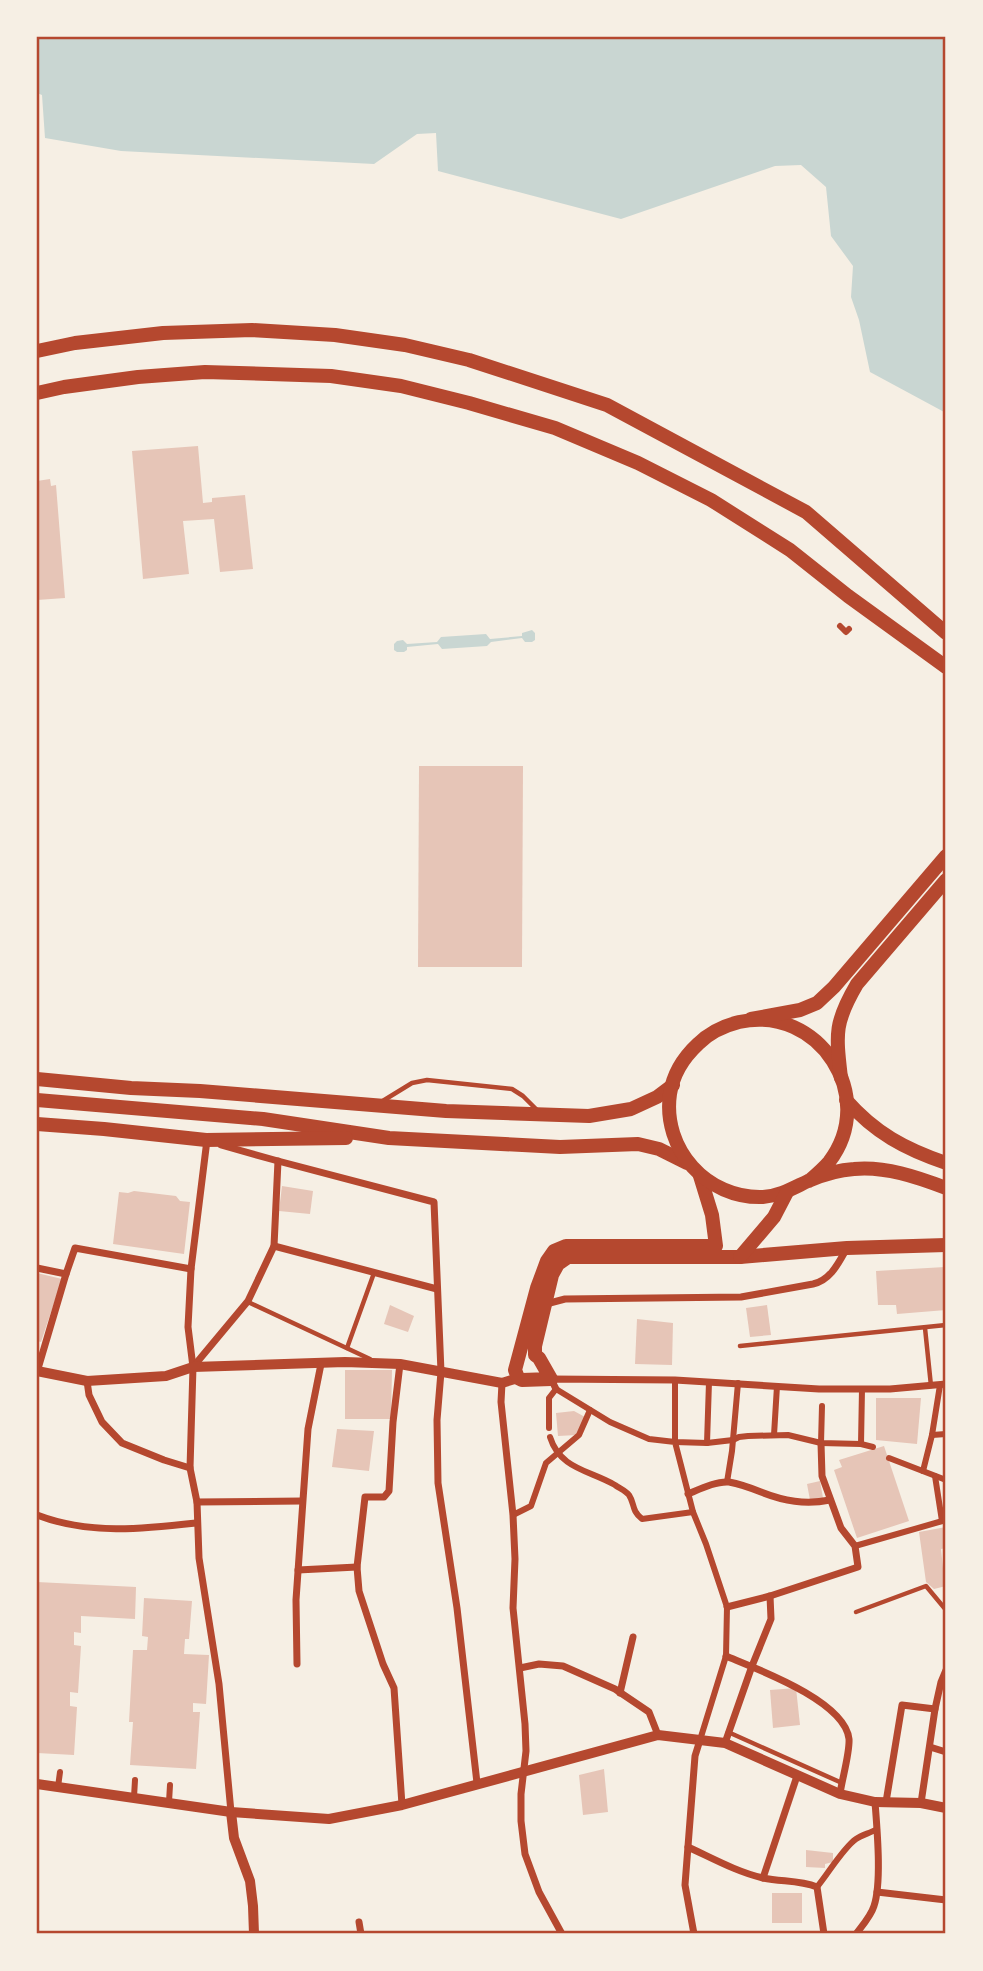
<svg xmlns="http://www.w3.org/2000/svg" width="983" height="1971" viewBox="0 0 983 1971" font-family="Lato,sans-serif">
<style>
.water{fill:#c9d6d2}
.building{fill:#e6c5b7}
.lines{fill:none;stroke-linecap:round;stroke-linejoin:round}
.service{stroke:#b5482f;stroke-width:4.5}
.pedestrian{stroke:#b5482f;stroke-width:6}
.minor{stroke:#b5482f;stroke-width:7}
.tertiary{stroke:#b5482f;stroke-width:10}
.primary{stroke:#b5482f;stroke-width:14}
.trunk{stroke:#b5482f;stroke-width:14}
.neatline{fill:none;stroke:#b5482f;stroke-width:2.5}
</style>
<rect width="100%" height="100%" fill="#f6efe4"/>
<g class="water">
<polygon points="37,37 946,37 946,413 870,372 859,320 851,297 853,266 831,236 826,187 801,165 775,166 621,219 438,171 436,133 417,134 374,164 121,151 45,138 42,95 37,93"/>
<polygon points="532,630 535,633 535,640 532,642 525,642 522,638 491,642 487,646 442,649 438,644 407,647 407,650 404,652 397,652 394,650 394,644 397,641 403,640 407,644 437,642 441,637 486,634 490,639 522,636 522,633"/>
</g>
<g class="building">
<polygon points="198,446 203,503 212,502 212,498 245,495 253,569 220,572 214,519 183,521 189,574 143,579 132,451"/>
<polygon points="50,479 51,486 56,485 65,598 37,600 37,481"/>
<polygon points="419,766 523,766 522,967 418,967"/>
<polygon points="282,1186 313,1191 310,1214 279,1211"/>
<polygon points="134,1191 176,1196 180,1201 190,1202 184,1254 113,1244 119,1192 128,1193"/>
<polygon points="945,1267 946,1310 897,1314 896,1305 878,1305 876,1271"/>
<polygon points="37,1273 62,1279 41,1342 37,1341"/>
<polygon points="390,1305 414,1316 408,1332 384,1324"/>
<polygon points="767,1305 771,1335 750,1337 746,1308"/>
<polygon points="637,1319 673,1323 672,1365 635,1364"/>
<polygon points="345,1370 392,1370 391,1419 345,1419"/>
<polygon points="876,1398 921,1398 917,1444 876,1440"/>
<polygon points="574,1411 585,1417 577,1435 558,1436 556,1413"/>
<polygon points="337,1429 374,1431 369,1471 332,1467"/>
<polygon points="884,1446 909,1521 857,1538 834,1470 842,1467 839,1460"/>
<polygon points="820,1481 823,1498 810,1500 807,1484"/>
<polygon points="946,1527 946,1548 941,1549 943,1568 946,1567 946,1586 934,1589 926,1582 919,1532"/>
<polygon points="37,1582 136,1587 135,1619 81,1616 81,1633 74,1632 74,1645 81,1646 78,1693 70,1692 70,1706 77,1707 74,1755 37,1753"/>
<polygon points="144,1598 192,1601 189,1639 185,1639 184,1654 209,1655 206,1704 193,1703 193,1712 200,1712 196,1769 130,1765 133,1722 129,1722 133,1650 147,1650 148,1637 142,1636"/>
<polygon points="796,1688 800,1725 773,1728 770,1690"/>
<polygon points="604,1769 608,1812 583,1815 579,1775"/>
<polygon points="806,1850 833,1853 833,1862 825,1864 825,1868 806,1867"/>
<rect x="772" y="1893" width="30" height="30"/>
</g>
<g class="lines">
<g class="service">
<polyline points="381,1102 412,1083 427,1080 512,1089 523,1096 537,1110"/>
<polyline points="248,1302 370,1359"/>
<polyline points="925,1328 931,1386"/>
<polyline points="740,1346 946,1325"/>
<polyline points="347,1348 374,1273"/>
<polyline points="856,1612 926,1586 946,1610"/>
<polyline points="728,1732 842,1783"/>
</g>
<g class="pedestrian">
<polyline points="840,626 846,632 849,629"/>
<polyline points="675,1380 675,1442 707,1443 733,1440 739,1437 748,1436 788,1435 821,1443 861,1444 873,1447"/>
<polyline points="549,1428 549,1398 556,1389 610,1422 649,1439 675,1442 693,1512 706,1544 727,1607 726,1656 700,1740"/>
<polyline points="774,1435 777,1386"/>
<polyline points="932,1435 946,1434"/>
<path d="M550,1437C560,1469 589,1470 615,1485C619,1488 626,1491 629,1495C635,1504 631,1510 642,1519L693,1512"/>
<polyline points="707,1443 709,1382"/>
<polyline points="821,1443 822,1406"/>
<polyline points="861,1444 862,1389"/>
<polyline points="889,1458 946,1480"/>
<polyline points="923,1471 932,1435 940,1385"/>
<polyline points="935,1476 942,1521"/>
<polyline points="727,1482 732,1451 738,1383"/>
<polyline points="513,1515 531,1506 546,1463 579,1435 590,1410"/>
<polyline points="855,1546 946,1520"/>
<polyline points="58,1787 60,1772"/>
<polyline points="134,1797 135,1780"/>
<polyline points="169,1802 170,1785"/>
<path d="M817,1887C828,1874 843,1848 856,1839C862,1835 870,1833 877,1829"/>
</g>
<g class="minor">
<polyline points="207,1140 191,1269 188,1327 193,1367 190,1468 197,1502 199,1558 219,1684 231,1812"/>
<polyline points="221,1145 278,1161 434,1202 441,1372 437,1420 438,1483 457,1608 477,1783"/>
<polyline points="274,1246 437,1289"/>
<polyline points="37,1268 66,1274 75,1248 191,1269"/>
<path d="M546,1304L565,1299L741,1297L813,1284C831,1280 839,1262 847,1248"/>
<polyline points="400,1364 393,1422 389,1491 384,1497 365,1497 357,1567 359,1591 383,1664 394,1688 402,1805"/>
<polyline points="193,1367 248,1301 274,1246 278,1161"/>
<polyline points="37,1372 66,1274"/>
<polyline points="87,1381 89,1395 102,1422 122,1443 164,1460 190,1468"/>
<polyline points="502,1383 501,1402 513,1515 515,1559 513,1608 525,1724 526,1751 521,1794 521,1821 525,1854 539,1892 562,1934"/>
<polyline points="556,1389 551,1379 675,1380 819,1389 890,1389 946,1384"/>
<path d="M688,1494C700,1489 716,1481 729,1482C740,1484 751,1488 761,1492C784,1501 805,1505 830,1500"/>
<polyline points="197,1502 302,1501"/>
<path d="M37,1515C89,1535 143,1529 196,1523"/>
<polyline points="298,1570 357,1567"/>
<polyline points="727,1607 770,1596 858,1567 855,1546 841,1528 822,1476 821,1443"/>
<path d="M726,1656C757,1669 845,1701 849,1739C850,1752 842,1779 840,1794"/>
<polyline points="297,1664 296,1600 308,1429 321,1364"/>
<polyline points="520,1668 539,1664 563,1666 615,1689 649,1712 658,1735"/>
<polyline points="620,1693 633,1637"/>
<polyline points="725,1743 752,1666 771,1619 770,1596"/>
<polyline points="930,1747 946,1752"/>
<polyline points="886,1802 902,1705 935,1709"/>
<polyline points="921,1803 935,1709 941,1682 946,1670"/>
<path d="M688,1847C712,1858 737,1872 763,1878C782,1882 799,1880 817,1887L824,1934"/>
<polyline points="763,1878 797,1776"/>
<polyline points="877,1892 946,1900"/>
<polyline points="359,1922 361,1934"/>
<polyline points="694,1934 685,1885 695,1756 700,1740"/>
<path d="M856,1934C862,1926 871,1916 874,1906C882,1882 877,1829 875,1802"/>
</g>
<g class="tertiary">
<polyline points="37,1371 87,1381 166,1376 193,1367 345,1362 400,1364 502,1383 518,1378"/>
<polyline points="37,1784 231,1812 329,1819 402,1805 658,1735 725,1743 840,1794 875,1802 921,1803 946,1808"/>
<polyline points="231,1812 234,1838 250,1881 253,1906 254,1934"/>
</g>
<g class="primary">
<polyline points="37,1079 131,1088 200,1091 446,1111 589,1116 631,1109 657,1097 673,1085"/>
<polyline points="37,1100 263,1119 389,1138 560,1147 638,1144 659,1149 687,1163"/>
<path d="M846,1100C875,1133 905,1149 946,1163"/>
<polyline points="37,1124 104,1129 206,1140 346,1138"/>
<polyline points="700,1176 712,1215 716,1246 566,1246 554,1251 547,1261 537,1288 515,1370 518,1378 522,1380 551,1379 539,1358 535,1355 535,1346 552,1275 558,1264 568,1257 740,1257 847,1248 946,1245"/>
<path d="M809,1181C816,1175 823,1169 829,1162C879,1097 819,1004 739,1022C723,1026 710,1032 698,1044C684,1057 673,1074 670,1094C662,1149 707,1199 763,1197C780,1196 793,1188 808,1181C822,1175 838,1170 854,1169C885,1166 917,1177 946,1188"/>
<polyline points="740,1257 774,1217 787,1192"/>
</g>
<g class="trunk">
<polyline points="37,351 75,343 163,333 252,330 335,335 405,345 469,360 607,405 806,512 946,633"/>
<polyline points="37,393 64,387 138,377 205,372 331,376 401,386 469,403 555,428 638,463 711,500 790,550 848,596 946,667"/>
<polyline points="751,1019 800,1010 817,1003 834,987 946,856"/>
<path d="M841,1078C836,1034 834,1023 857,984L946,880"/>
</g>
</g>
<rect width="983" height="1971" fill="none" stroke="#f6efe4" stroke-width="77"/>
<rect x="38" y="38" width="906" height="1894" class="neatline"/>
</svg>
